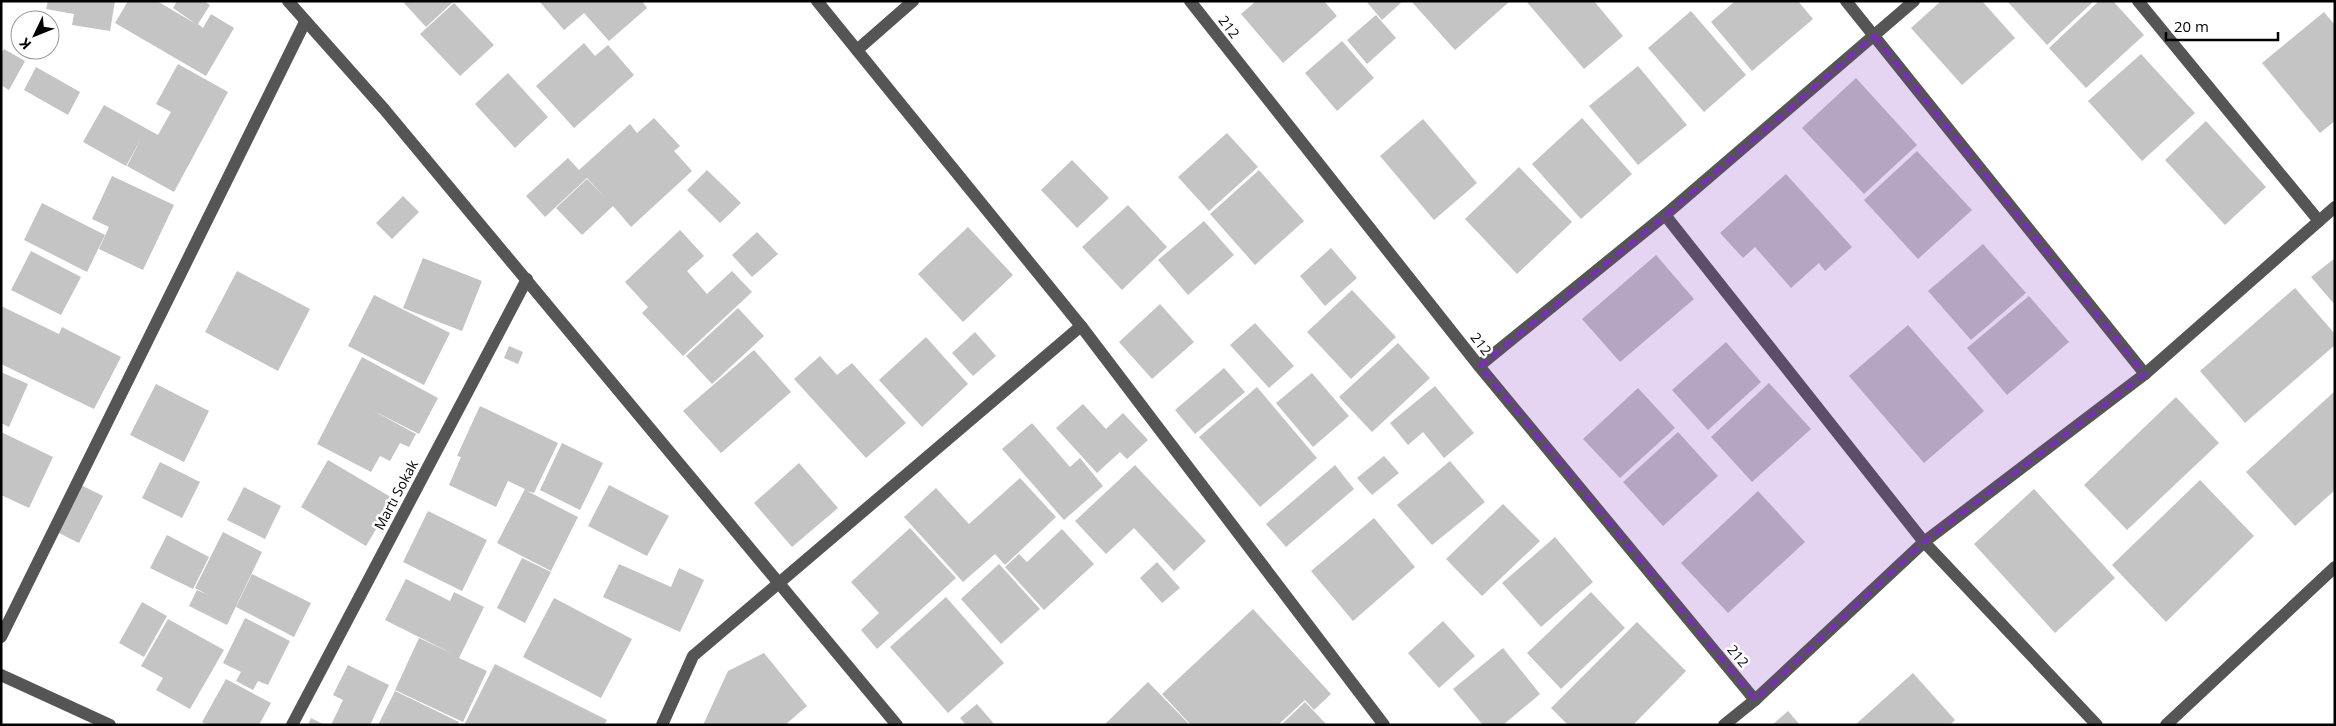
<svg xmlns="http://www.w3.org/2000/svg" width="2336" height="726" viewBox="0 0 2336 726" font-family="'Open Sans',sans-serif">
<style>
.building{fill:#c4c4c4}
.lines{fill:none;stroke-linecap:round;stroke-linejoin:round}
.minor{stroke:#555;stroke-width:12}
.marked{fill:#7b2cbf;fill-opacity:0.2;stroke:#7b2cbf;stroke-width:4;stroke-dasharray:10 6;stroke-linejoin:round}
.labels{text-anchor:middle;stroke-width:5;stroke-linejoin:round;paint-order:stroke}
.street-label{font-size:14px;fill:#000;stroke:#fff}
</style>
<rect width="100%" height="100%" fill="#fff"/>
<g class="building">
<polygon points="48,1 115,1 110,31 72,25 74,14 46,9"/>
<polygon points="128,1 157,1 196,24 173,8 177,1 204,1 210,5 198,24 203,28 211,14 234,28 206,76 115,23"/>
<polygon points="405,1 454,1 426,27 404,3"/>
<polygon points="539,1 642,1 647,8 609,41 584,13 564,30"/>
<polygon points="1256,1 1324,1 1337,16 1283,63 1241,14"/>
<polygon points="1366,1 1403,1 1382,20"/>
<polygon points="1411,1 1510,1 1455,50"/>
<polygon points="1526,1 1594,1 1623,36 1584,69"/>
<polygon points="1735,1 1798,1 1813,19 1752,71 1711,22"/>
<polygon points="1941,1 1982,1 2015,38 1962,85 1911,28"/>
<polygon points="2007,1 2094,1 2047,45"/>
<polygon points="2099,1 2113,1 2144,35 2086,88 2049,48"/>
<polygon points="454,3 494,45 460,76 420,34"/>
<polygon points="1691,11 1746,75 1704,112 1648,48"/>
<polygon points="2324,12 2335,25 2335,121 2320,133 2262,63"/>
<polygon points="1376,15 1396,38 1367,64 1347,40"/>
<polygon points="1342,41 1374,78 1337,111 1305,73"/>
<polygon points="584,43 595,56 608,45 634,75 574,128 536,86"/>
<polygon points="4,49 25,61 9,90 1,85 1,54"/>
<polygon points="2141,54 2195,113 2142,161 2088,101"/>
<polygon points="178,64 228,92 174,192 127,166 141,139 126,166 83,142 104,105 158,135 171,112 156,104"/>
<polygon points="1638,66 1687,125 1638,165 1589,106"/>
<polygon points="36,67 80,92 68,115 24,90"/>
<polygon points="508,73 548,117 515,148 475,104"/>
<polygon points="1856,78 1917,145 1864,194 1802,128"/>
<polygon points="654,118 680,146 674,151 692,171 631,227 613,206 582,235 556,208 587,179 604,196 587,178 545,217 526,196 568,158 579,170 630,124 637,133"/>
<polygon points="1582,118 1632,174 1581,219 1532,164"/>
<polygon points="1423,119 1477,183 1434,220 1380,156"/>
<polygon points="2206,121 2266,187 2225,225 2165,160"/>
<polygon points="1227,133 1258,167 1209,211 1178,177"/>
<polygon points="1917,151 1972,210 1918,259 1864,200"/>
<polygon points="1072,160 1109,198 1077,228 1041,190"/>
<polygon points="1519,167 1572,222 1517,274 1465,219"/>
<polygon points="707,170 741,203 720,223 687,190"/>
<polygon points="1259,170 1304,221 1255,265 1210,214"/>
<polygon points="1786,174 1852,247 1825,271 1819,263 1791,288 1755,247 1743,258 1720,233"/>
<polygon points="112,176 174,205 143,270 99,249 109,227 92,219"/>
<polygon points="403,196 419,212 392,239 376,223"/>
<polygon points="42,203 105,235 87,272 24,240"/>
<polygon points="1128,205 1167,247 1122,290 1082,247"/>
<polygon points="1204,221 1234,255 1188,295 1158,260"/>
<polygon points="968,227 1013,275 963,322 918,274"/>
<polygon points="680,230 704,256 687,271 707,294 732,271 752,292 683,356 642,313 648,307 625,282"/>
<polygon points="757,232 778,254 752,277 732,255"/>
<polygon points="1983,244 2026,293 1971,340 1928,291"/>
<polygon points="1331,248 1357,278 1325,306 1300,276"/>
<polygon points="31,251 81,277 61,315 11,290"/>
<polygon points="1656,255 1694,299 1620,362 1582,319"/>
<polygon points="423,258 482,281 462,331 403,308"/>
<polygon points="2335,258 2335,305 2311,277"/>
<polygon points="237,271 310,309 278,371 205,332"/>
<polygon points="2295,288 2335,334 2335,345 2245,423 2200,371"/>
<polygon points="1352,290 1396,337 1351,379 1307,332"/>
<polygon points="374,295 450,333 424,385 348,346"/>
<polygon points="2029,296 2069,342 2007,395 1967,348"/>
<polygon points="1160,304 1194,342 1152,379 1119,342"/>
<polygon points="1,306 59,334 62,327 121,357 94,409 1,364"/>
<polygon points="738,308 764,336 712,384 686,356"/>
<polygon points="1255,323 1294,366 1269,388 1230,345"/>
<polygon points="1908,325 1984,411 1924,463 1849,376"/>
<polygon points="975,332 996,356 973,376 952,353"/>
<polygon points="926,337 968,384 922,427 879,380"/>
<polygon points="1726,342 1761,382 1708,430 1672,390"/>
<polygon points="1398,343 1430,378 1372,432 1339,397"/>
<polygon points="509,346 523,352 518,364 504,358"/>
<polygon points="754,350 791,392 721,453 683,411"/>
<polygon points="820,356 837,375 852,363 906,423 866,458 794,379"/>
<polygon points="362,357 438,398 419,434 372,410 416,434 409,447 400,443 390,461 380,456 371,472 317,444"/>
<polygon points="1224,368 1245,392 1195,434 1175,410"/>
<polygon points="1,372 28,384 9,427 1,423"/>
<polygon points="1312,373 1349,416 1313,447 1276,403"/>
<polygon points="1769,383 1811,429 1752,482 1711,437"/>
<polygon points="156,384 209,411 184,462 130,435"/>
<polygon points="1435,386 1474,433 1444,458 1423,432 1408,445 1390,423"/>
<polygon points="1257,387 1317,458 1260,507 1199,437"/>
<polygon points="1638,388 1675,428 1620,478 1583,439"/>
<polygon points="2335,391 2335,490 2295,526 2246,472"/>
<polygon points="2176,397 2219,443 2127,530 2084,485"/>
<polygon points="1083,404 1106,429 1123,413 1148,440 1127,459 1120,452 1097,473 1056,428"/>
<polygon points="480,406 558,443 534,493 527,491 578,517 551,571 497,543 525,489 508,481 496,507 449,485 461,457 457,456"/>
<polygon points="1032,423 1070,467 1080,458 1103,486 1064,520 1002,449"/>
<polygon points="1,432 53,457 29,508 1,495"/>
<polygon points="1678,432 1718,476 1663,526 1623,482"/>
<polygon points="562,443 603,463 580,510 540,490"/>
<polygon points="1384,456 1399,473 1372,495 1357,478"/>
<polygon points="328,460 394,499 366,546 301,507"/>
<polygon points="1450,461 1485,502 1432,545 1397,505"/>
<polygon points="160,462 200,482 182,518 142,498"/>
<polygon points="799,463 838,508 792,547 754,503"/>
<polygon points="1135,465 1206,541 1174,571 1134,528 1106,554 1075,521"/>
<polygon points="1335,465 1354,489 1286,547 1266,524"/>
<polygon points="1020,478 1056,517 1005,565 995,554 963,582 904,517 936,488 969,524"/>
<polygon points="2200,480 2254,536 2166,622 2112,565"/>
<polygon points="79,484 103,496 79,543 55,531"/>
<polygon points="609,485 669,516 647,556 588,526"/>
<polygon points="244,487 281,506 265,539 227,520"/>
<polygon points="2034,489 2115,578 2055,633 1974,544"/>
<polygon points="1758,491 1805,542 1728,613 1681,563"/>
<polygon points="1503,504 1540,541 1482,596 1446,559"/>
<polygon points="428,511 487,540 462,591 403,562"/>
<polygon points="1374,518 1415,567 1353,621 1311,571"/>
<polygon points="910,528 956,578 877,649 861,630 879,613 851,582"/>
<polygon points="1062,529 1094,564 1044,610 1005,567 1019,554 1027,562"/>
<polygon points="223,532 262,552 227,625 189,606 197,590 208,595 195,588"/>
<polygon points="167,535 209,557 193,589 150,568"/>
<polygon points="1555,537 1593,582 1541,627 1502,583"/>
<polygon points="522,558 551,572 525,623 497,608"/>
<polygon points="1157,562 1180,588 1162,603 1140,578"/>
<polygon points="619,564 671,587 679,568 704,580 680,632 603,597"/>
<polygon points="999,564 1040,609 1001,644 961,599"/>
<polygon points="252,574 311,603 294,637 236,607"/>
<polygon points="406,579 450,601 454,592 484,607 459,658 487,671 463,722 395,690 419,638 453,654 385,620"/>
<polygon points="1591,592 1625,628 1561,689 1527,653"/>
<polygon points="946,597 1004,663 948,713 890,647"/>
<polygon points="554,598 632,639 601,698 523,657"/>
<polygon points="142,602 167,616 144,657 119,643"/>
<polygon points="1253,609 1331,694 1314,710 1305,700 1278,725 1191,725 1162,694"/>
<polygon points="245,618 290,641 268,685 258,681 253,690 236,681 241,672 223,663"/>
<polygon points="168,619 224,650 190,709 156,690 163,678 141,666"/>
<polygon points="1443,621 1475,656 1439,688 1408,653"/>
<polygon points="1637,622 1686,671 1633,725 1568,725 1551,708"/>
<polygon points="1503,648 1540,694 1503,725 1483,725 1453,689"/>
<polygon points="764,653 807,706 785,725 703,725 728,671"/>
<polygon points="495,664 607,720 604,725 464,725"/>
<polygon points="348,665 389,685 370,725 331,725 343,700 333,695"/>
<polygon points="1913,673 1955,720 1950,725 1855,725"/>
<polygon points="226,679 271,703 259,725 207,725 202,722"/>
<polygon points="1148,682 1190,725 1104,725"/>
<polygon points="395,691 459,722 458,725 378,725"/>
<polygon points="1305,702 1327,725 1281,725"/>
<polygon points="977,704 995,725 966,725 960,718"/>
<polygon points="1788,711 1800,725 1772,725"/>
<polygon points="311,718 325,725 308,725"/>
</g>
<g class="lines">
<g class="minor">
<polyline points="288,1 384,109 897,725"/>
<polyline points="817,1 1081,326 1384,725"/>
<polyline points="1190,1 1479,366 1755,700"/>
<polyline points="1846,1 2145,374"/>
<polyline points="2138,1 2319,221"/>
<polyline points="857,50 913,1"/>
<polyline points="1665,215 1924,542 2097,725"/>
<polyline points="1479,366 1665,215 1914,1"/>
<polyline points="1,637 305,22"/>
<polyline points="1,675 110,725"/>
<polyline points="292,725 527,279"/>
<polyline points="662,725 693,656 1081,326"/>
<polyline points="1724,725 1755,700 1924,542 2145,374 2335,207"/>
<polyline points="2166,725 2335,567"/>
</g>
</g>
<path class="marked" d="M1874,35L2145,374L1924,542L1755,700L1479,366L1665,215Z"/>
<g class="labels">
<g class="street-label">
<text transform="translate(1229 27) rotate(52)" y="5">212</text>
<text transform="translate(1481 344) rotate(52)" y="5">212</text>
<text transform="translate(396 495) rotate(-62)" y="5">Martı Sokak</text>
<text transform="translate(1738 656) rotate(50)" y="5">212</text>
</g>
</g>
<rect width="2336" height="726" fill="none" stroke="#000000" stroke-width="5"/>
<g transform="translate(35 35) rotate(227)"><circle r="24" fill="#ffffff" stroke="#999999"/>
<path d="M0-4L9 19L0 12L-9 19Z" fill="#000000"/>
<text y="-8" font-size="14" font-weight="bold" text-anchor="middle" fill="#000000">K</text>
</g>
<path d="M2166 32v8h112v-8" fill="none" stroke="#000000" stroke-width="2.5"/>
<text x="2174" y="32" font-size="15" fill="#000000" stroke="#ffffff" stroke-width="4" paint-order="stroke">20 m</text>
</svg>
